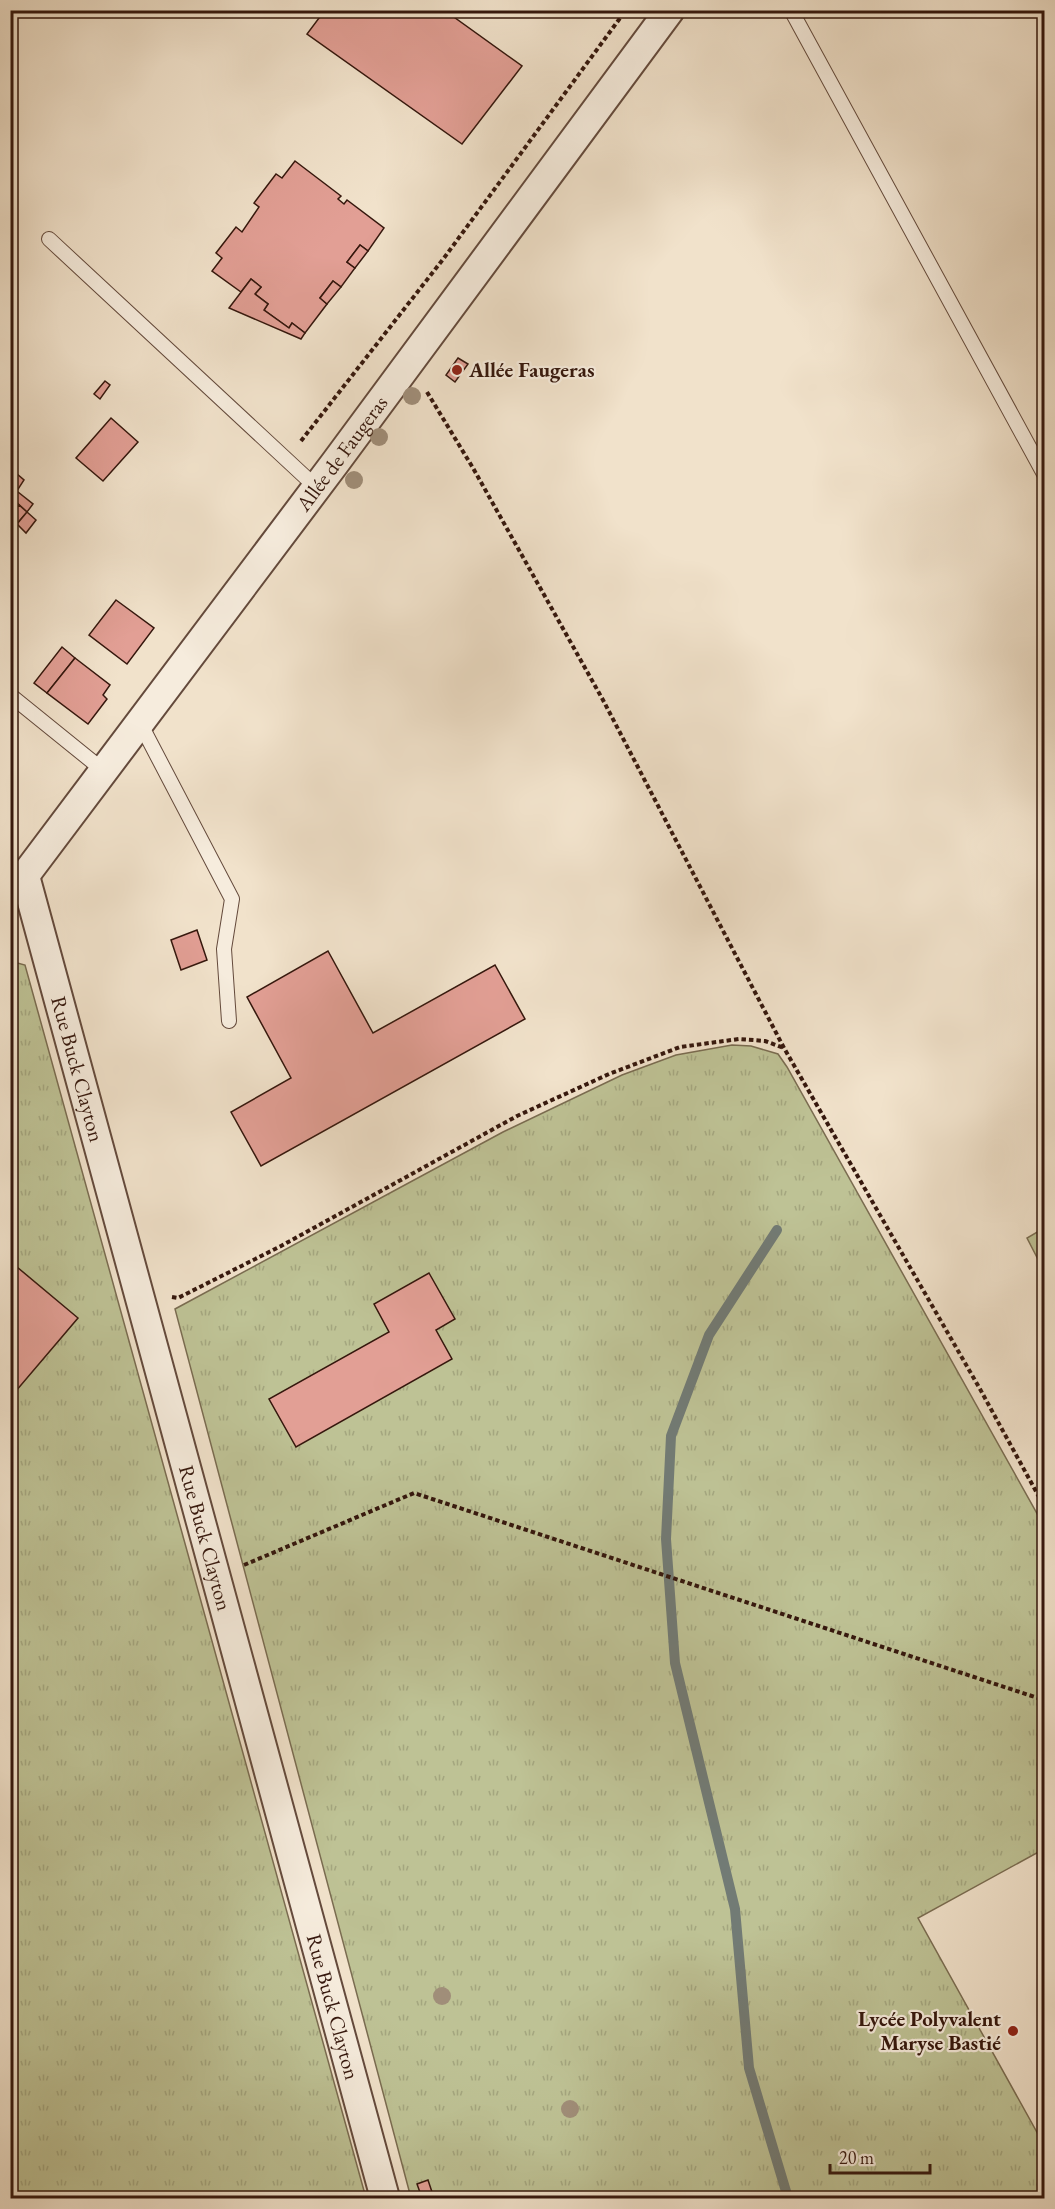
<svg xmlns="http://www.w3.org/2000/svg" width="1055" height="2209" viewBox="0 0 1055 2209" font-family="'EB Garamond',serif">
<style>
.grass{fill:url(#grass-tufts);stroke:#7a6c51;stroke-width:1.5}
.pitch{fill:#bec295;stroke:#7a6c51;stroke-width:1.5}
.lines{fill:none;stroke-linecap:round;stroke-linejoin:round}
.stream{stroke:#727b75;stroke-width:10}
.building{fill:#e29f95;stroke:#35170d;stroke-width:1.5}
.lane-casing{stroke:#644a3c;stroke-width:16}
.street-casing{stroke:#644a3c;stroke-width:32}
.path{stroke:#35170d;stroke-width:4;stroke-dasharray:4.5 3;stroke-linecap:butt}
.lane{stroke:#f6ecdd;stroke-width:14}
.street{stroke:#f6ecdd;stroke-width:28}
.tree{fill:#a08e79}
.poi-dot{fill:#8f2418;stroke:#f6ecdd;stroke-width:2}
.labels{text-anchor:middle;stroke-width:4.5;stroke-linejoin:round;paint-order:stroke}
.poi-label{font-size:21px;font-weight:bold;fill:#35170d;stroke:#f6ecdd;text-anchor:start}
.street-label{font-size:21px;fill:#35170d;stroke:#f6ecdd}
</style>
<defs>
<pattern id="grass-tufts" width="24" height="20" patternUnits="userSpaceOnUse" patternTransform="scale(1.5)"><rect width="24" height="20" fill="#bec295"/><path d="M3 7l-1-3M5 7V3M7 7l1-3M15 17l-1-3M17 17v-4M19 17l1-3" fill="none" stroke="#a4a67f"/></pattern>
</defs>
<rect width="100%" height="100%" fill="#f1e2cb"/>
<filter id="stains"><feTurbulence type="fractalNoise" baseFrequency=".00333" numOctaves="4"/><feColorMatrix values="0 0 0 0 .2 0 0 0 0 .09 0 0 0 0 .02 0 0 0 .5 -.17"/></filter>
<radialGradient id="worn" r=".72"><stop offset=".6" stop-color="#630" stop-opacity="0"/><stop offset="1" stop-color="#630" stop-opacity=".3"/></radialGradient>
<g class="grass">
<polygon points="10,961 25,965 366,2198 11,2198"/>
<polygon points="732,1045 751,1046 778,1054 787,1067 1044,1526 1044,1849 918,1918 1044,2145 1044,2198 411,2198 175,1309 503,1132 622,1075 676,1055"/>
</g>
<polygon class="pitch" points="1044,1228 1044,1271 1027,1238"/>
<g class="lines">
<polyline class="stream" points="777,1230 709,1335 671,1436 666,1539 675,1663 735,1909 749,2068 788,2198"/>
</g>
<g class="building">
<polygon points="325,10 444,10 522,66 462,144 307,34"/>
<polygon points="295,161 341,196 338,199 344,204 347,200 384,228 368,251 360,245 347,262 355,268 341,287 333,281 320,298 327,304 305,333 292,323 289,328 264,310 268,304 255,294 261,287 251,279 241,292 212,271 222,258 216,253 236,227 242,232 259,207 254,203 276,174 282,178"/>
<polygon points="360,245 368,251 355,268 347,262"/>
<polygon points="251,279 261,287 255,294 268,304 264,310 289,328 292,323 305,333 301,339 229,308"/>
<polygon points="333,281 341,287 327,304 320,298"/>
<polygon points="458,358 468,364 455,382 446,375"/>
<polygon points="105,381 110,385 100,399 94,394"/>
<polygon points="111,418 138,442 103,481 76,458"/>
<polygon points="10,468 24,480 13,497 10,495"/>
<polygon points="18,492 33,504 27,512 13,499"/>
<polygon points="19,505 27,512 10,532 10,516"/>
<polygon points="27,512 36,520 26,533 17,524"/>
<polygon points="116,600 154,628 127,664 89,635"/>
<polygon points="62,647 75,658 47,693 34,683"/>
<polygon points="75,658 110,685 103,695 107,699 88,724 47,693"/>
<polygon points="197,930 207,960 181,970 171,940"/>
<polygon points="328,951 373,1033 495,965 525,1019 261,1166 231,1112 291,1078 247,997"/>
<polygon points="17,1267 78,1318 10,1398 10,1275"/>
<polygon points="429,1273 455,1319 436,1330 452,1359 296,1447 269,1399 389,1332 374,1304"/>
<polygon points="428,2180 434,2198 422,2198 417,2184"/>
</g>
<g class="lines">
<defs>
<g id="lane">
<polyline points="791,10 1044,474"/>
<polyline points="49,239 316,487"/>
<polyline points="10,695 104,771"/>
<polyline points="140,723 232,899 224,949 229,1021"/>
</g>
<g id="street">
<path id="s1" d="M25,876L385,2198"/>
<path id="s2" d="M14,890L335,463L670,10"/>
</g>
</defs>
<use href="#lane" class="lane-casing"/>
<use href="#street" class="street-casing"/>
<g class="path">
<polyline points="427,392 473,468 603,700 784,1048 980,1389 1044,1506"/>
<polyline points="301,441 444,258 626,10"/>
<polyline points="172,1297 178,1298 281,1246 517,1116 609,1074 680,1047 739,1039 765,1041 784,1048"/>
<polyline points="244,1565 414,1493 1044,1700"/>
</g>
<use href="#lane" class="lane"/>
<use href="#street" class="street"/>
</g>
<g class="tree">
<circle cx="412" cy="396" r="9"/>
<circle cx="379" cy="437" r="9"/>
<circle cx="354" cy="480" r="9"/>
<circle cx="442" cy="1996" r="9"/>
<circle cx="570" cy="2109" r="9"/>
</g>
<g class="poi-dot">
<circle cx="457" cy="370" r="6"/>
<circle cx="1013" cy="2031" r="6"/>
</g>
<g class="labels">
<g class="poi-label">
<text x="469" y="377">Allée Faugeras</text>
<text x="1001" y="2026" text-anchor="end">Lycée Polyvalent<tspan x="1001" dy="24">Maryse Bastié</tspan></text>
</g>
<g class="street-label">
<text dy="7" stroke="none"><textPath href="#s2" startOffset="546">Allée de Faugeras</textPath></text>
<text dy="7" stroke="none"><textPath href="#s1" startOffset="200">Rue Buck Clayton</textPath></text>
<text dy="7" stroke="none"><textPath href="#s1" startOffset="686">Rue Buck Clayton</textPath></text>
<text dy="7" stroke="none"><textPath href="#s1" startOffset="1172">Rue Buck Clayton</textPath></text>
</g>
</g>
<rect width="1055" height="2209" fill="none" stroke="#f1e2cb" stroke-width="36"/>
<rect x="12" y="12" width="1031" height="2185" fill="none" stroke="#35170d" stroke-width="3"/>
<rect x="18" y="18" width="1019" height="2173" fill="none" stroke="#35170d" stroke-width="1.5"/>
<path d="M830 2164v9h100v-9" fill="none" stroke="#35170d" stroke-width="3"/>
<text x="839" y="2164" font-size="18" fill="#35170d" stroke="#f6ecdd" stroke-width="4.5" paint-order="stroke">20 m</text>
<rect width="100%" height="100%" filter="url(#stains)"/>
<rect width="100%" height="100%" fill="url(#worn)"/>
</svg>
